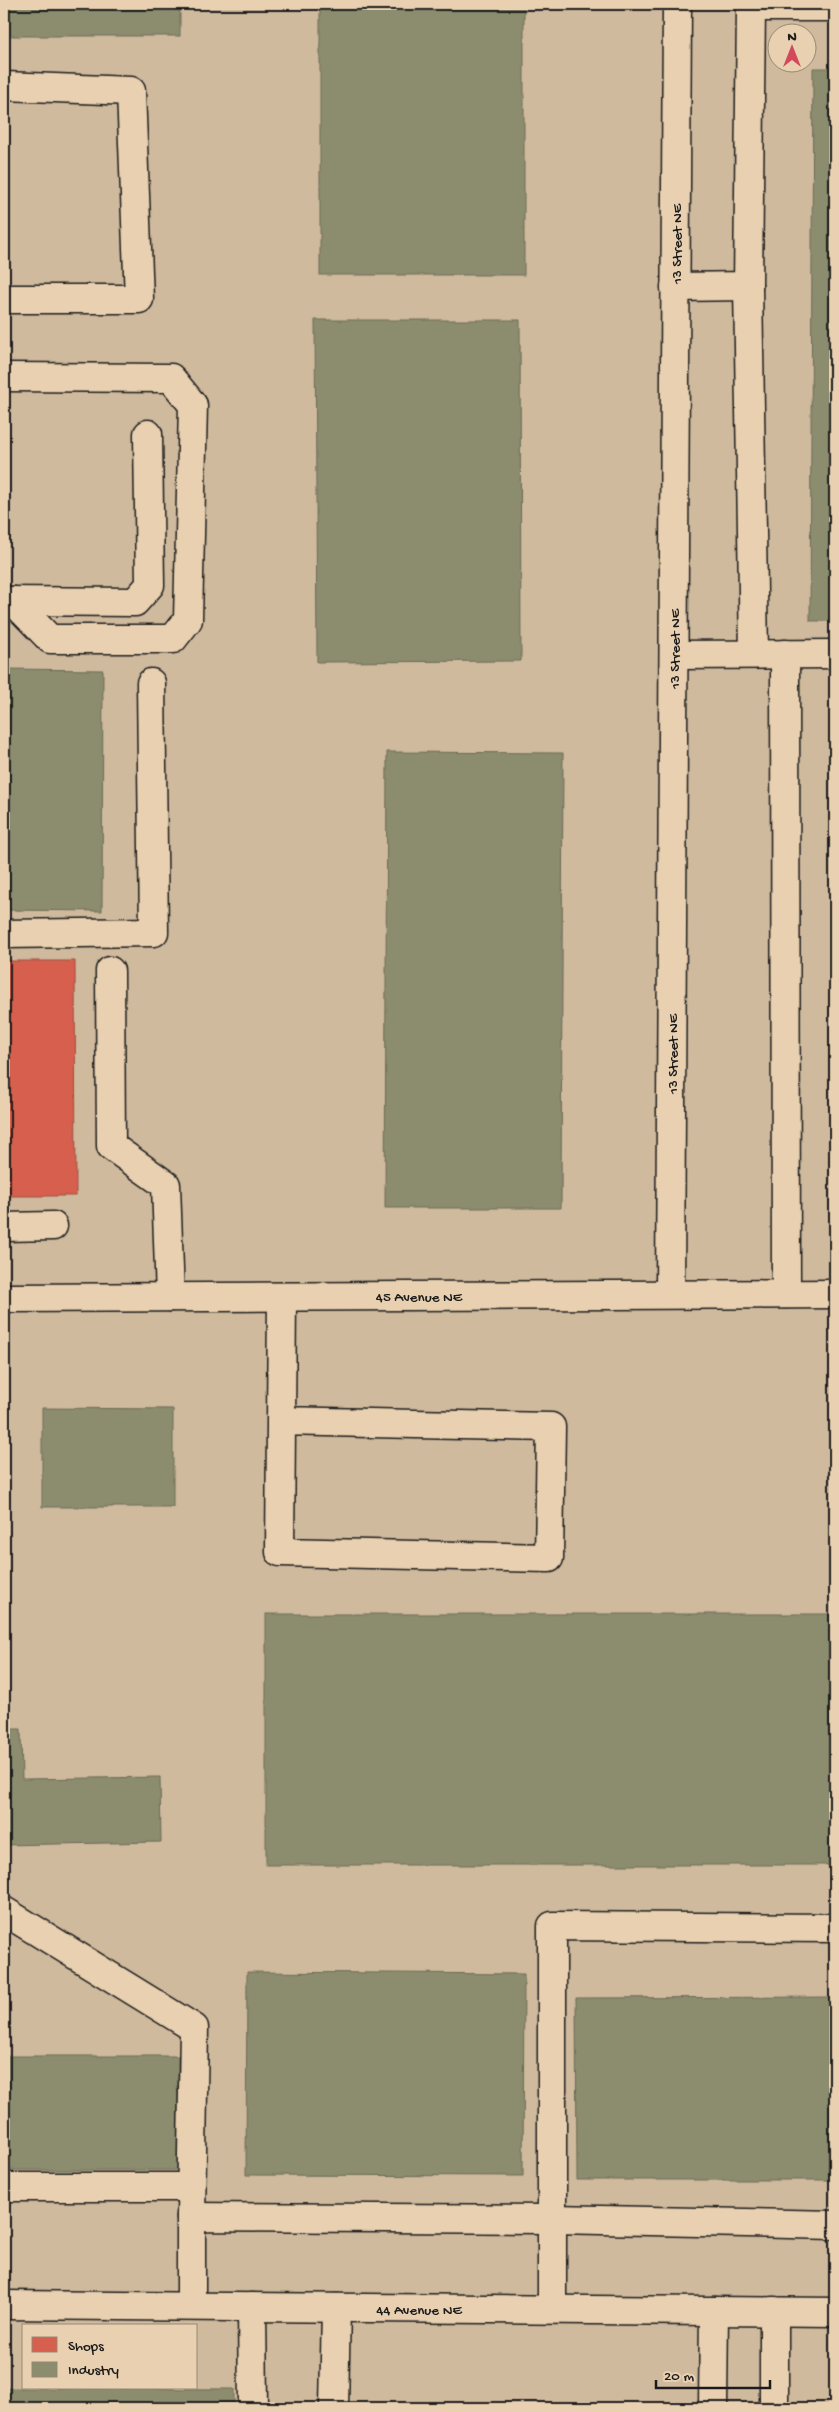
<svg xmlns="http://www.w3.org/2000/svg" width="839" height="2412" viewBox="0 0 839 2412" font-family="'Gochi Hand',sans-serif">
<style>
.built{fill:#d0ba9e;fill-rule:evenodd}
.shops{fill:#d6604d;stroke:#9e4c3e}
.industry{fill:#8c8c6e;stroke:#6a6a55}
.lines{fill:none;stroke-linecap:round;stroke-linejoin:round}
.minor-casing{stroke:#1c1c1c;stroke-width:31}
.minor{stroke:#e8d0b0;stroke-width:28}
.labels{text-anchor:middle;stroke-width:5;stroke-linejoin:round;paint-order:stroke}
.street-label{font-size:15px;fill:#1c1c1c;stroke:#e8d0b0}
</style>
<rect width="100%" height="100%" fill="#e0c9aa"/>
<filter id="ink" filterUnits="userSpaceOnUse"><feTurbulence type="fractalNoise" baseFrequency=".02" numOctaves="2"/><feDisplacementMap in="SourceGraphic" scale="10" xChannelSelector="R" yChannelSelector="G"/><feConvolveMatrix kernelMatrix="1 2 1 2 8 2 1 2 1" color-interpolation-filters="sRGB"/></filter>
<g filter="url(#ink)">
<path class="built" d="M4,4H835V2408H4ZM776,32H806V62H776ZM24,2326H196V2388H24Z"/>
<polygon class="shops" points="4,961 75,961 76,1196 4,1196"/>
<g class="industry">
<rect x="4" y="4" width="176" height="32"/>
<rect x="320" y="4" width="204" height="271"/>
<polygon points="813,68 835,68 835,621 810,621"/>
<polygon points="315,320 520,320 521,661 317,662"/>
<polygon points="4,669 103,670 102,911 4,910"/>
<polygon points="387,752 563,753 561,1208 385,1208"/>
<polygon points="42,1408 173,1409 173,1507 42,1507"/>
<rect x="266" y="1614" width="569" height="251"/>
<polygon points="4,1729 21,1729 22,1779 160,1777 161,1842 4,1845"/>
<polygon points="247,1972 524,1974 523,2176 246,2175"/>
<polygon points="835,1997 835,2180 577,2180 576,1998"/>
<rect x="4" y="2056" width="174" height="114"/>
<polygon points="4,2388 234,2389 234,2408 4,2408"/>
</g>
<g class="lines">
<defs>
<g id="minor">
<polyline points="4,86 131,91 139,299 4,299"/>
<polyline points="748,286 754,654"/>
<polyline points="675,287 748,286 751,7 835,7"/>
<polyline points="4,377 171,378 193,405 188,620 173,639 50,639 13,601"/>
<polyline points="4,601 135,602 150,585 148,434"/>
<polyline points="785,654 786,1294"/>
<polyline points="674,655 835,654"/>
<polyline points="4,934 154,932 151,683"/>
<polyline points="110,971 111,1146 166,1185 170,1297"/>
<polyline points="4,1227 53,1226"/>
<polyline points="670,1294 677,4"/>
<polyline points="4,1298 835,1294"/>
<polyline points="281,1421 551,1427 549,1558 280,1552 282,1297"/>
<polyline points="4,1911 194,2028 191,2217"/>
<polyline points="4,2187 190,2187"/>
<polyline points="4,2305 835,2312"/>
<polyline points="191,2306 191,2217 553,2219 835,2225"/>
<polyline points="252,2307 253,2408"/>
<polyline points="552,2309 552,1926 835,1928"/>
<polyline points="774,2311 774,2408"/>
<polyline points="334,2408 336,2308"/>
<polyline points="713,2408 714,2311"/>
</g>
</defs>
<use href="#minor" class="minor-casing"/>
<use href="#minor" class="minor"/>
</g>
</g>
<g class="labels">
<g class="street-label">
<text transform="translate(676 244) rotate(-90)" y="5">13 Street NE</text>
<text transform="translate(674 649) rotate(-90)" y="5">13 Street NE</text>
<text transform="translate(672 1054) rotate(-90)" y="5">13 Street NE</text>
<text x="419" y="1301">45 Avenue NE</text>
<text x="419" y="2314">44 Avenue NE</text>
</g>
</g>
<rect width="839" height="2412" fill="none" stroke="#e8d0b0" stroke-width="20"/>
<rect x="10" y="10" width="819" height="2392" fill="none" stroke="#1c1c1c" stroke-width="2" filter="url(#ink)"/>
<rect x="22" y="2324" width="175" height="65" fill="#e8d0b0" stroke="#968875"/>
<rect x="32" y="2337" width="25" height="15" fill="#d6604d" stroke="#968875"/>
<text x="68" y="2350" font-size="15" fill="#1c1c1c">Shops</text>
<rect x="32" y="2362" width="25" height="15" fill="#8c8c6e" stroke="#968875"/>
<text x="68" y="2374" font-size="15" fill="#1c1c1c">Industry</text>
<g transform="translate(792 48)"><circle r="24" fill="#e8d0b0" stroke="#968875"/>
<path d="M0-4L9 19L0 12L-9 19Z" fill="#d1495b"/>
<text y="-8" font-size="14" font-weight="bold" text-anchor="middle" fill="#1c1c1c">N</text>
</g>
<path d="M656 2380v8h114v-8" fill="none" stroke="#1c1c1c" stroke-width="2.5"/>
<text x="664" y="2380" font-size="15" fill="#1c1c1c" stroke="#e8d0b0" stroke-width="4" paint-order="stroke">20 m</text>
</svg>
